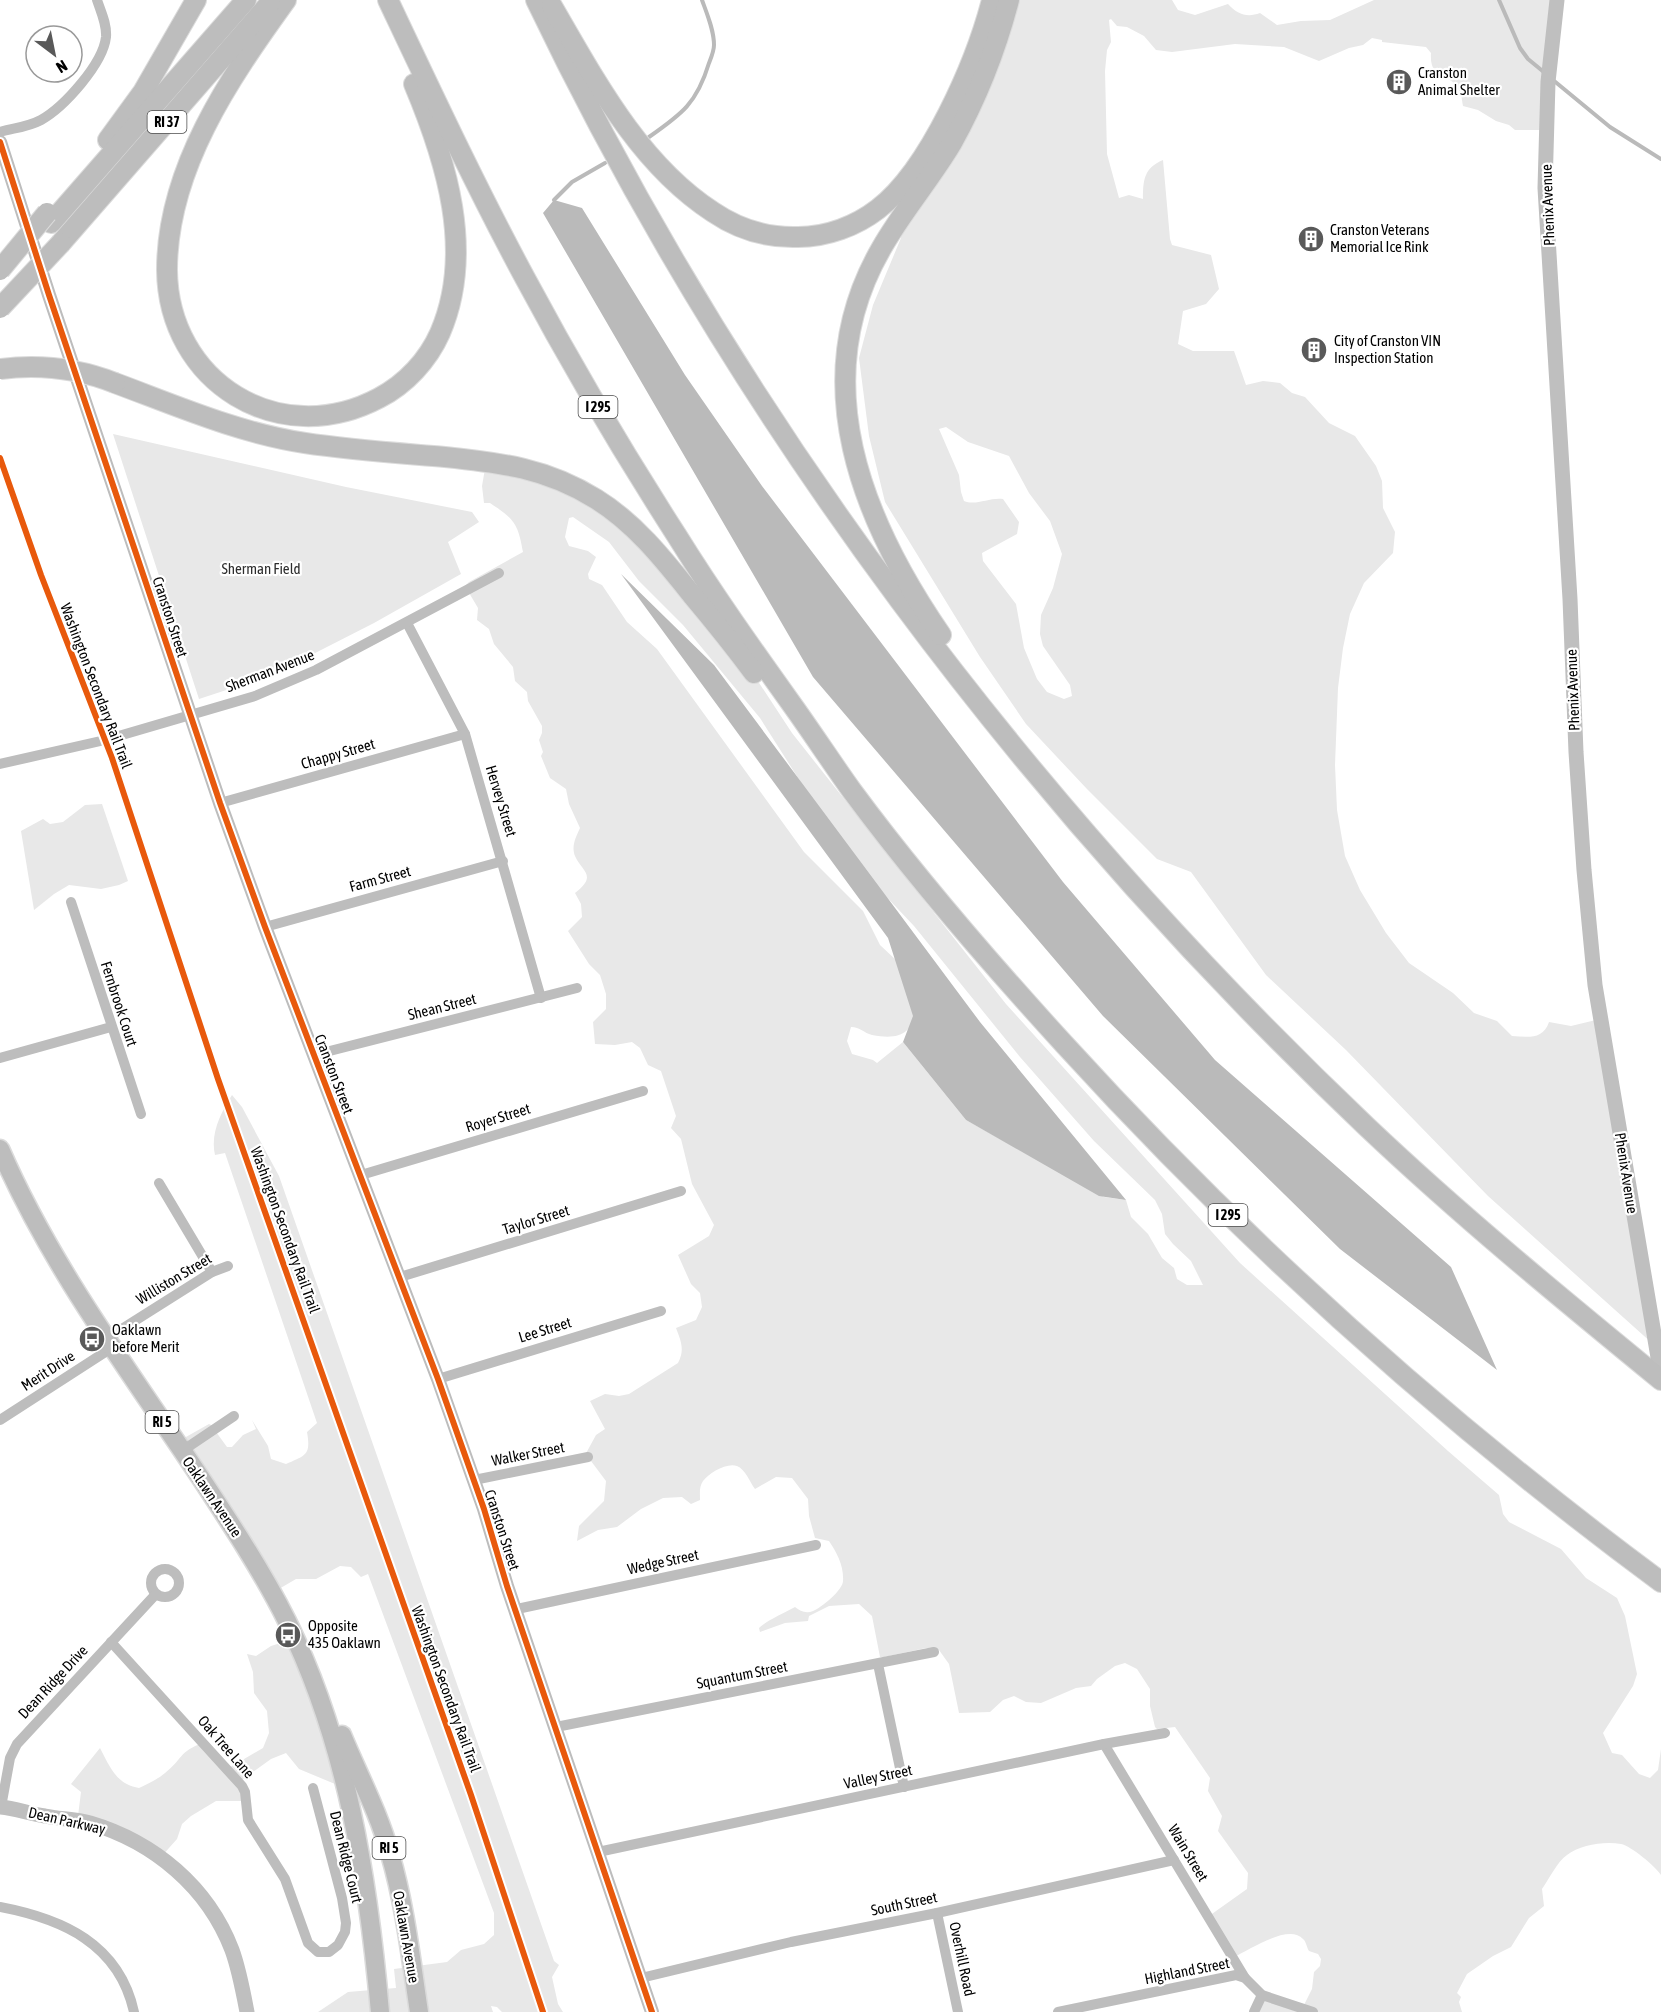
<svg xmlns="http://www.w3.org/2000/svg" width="1661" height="2012" viewBox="0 0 1661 2012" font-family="'Asap Condensed',sans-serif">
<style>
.green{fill:#e8e8e8;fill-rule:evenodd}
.water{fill:#bababa}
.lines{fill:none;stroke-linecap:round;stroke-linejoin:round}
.stream{stroke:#bababa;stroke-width:4}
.primary-casing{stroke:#dbdbdb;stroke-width:21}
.motorway-casing{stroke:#dbdbdb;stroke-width:22}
.minor{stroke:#bdbdbd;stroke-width:10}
.tertiary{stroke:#bdbdbd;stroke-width:14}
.secondary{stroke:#bfbfbf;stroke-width:15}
.primary{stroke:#bdbdbd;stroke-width:18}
.motorway{stroke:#bdbdbd;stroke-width:20}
.motorway-bridge-casing{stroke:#dbdbdb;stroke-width:22;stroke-linecap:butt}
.motorway-bridge{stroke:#bdbdbd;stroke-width:20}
.cycleway-casing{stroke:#fff;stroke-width:10}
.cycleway{stroke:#e8590c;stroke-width:6}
.labels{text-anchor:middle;stroke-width:4.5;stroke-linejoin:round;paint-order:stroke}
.shield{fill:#fff;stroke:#4c4c4c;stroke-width:1.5}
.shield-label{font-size:14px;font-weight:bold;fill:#000}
.poi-label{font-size:15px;fill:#000;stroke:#fff;text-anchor:start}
.street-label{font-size:15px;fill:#000;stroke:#fff}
.park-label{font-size:15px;fill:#2d2d2d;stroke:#fff}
</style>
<rect width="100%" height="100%" fill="#fff"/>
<g class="green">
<path d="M1007,0H1172L1178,10L1195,15L1228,4C1237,14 1247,18 1260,13L1277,25L1301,21L1330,20L1374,0H1558L1546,130H1515L1509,125L1496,121L1478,110L1463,106C1462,102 1462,96 1460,92C1452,71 1429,83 1431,53L1426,47L1382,42V40L1372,38L1363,45L1349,48L1319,61L1284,47L1235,44L1172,52L1156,50L1144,36L1127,27L1117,26L1111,19L1109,20L1111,42L1107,50L1105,71L1107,154L1119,198L1129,195L1143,199C1143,180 1144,168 1163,160L1170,239L1172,245L1211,255L1219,289L1206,304L1183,311L1178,344L1193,351H1234L1246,385L1263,381L1280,383L1292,393L1305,397L1329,423L1355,436L1376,466L1382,481L1383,508L1395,532L1393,553L1364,583L1350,614L1343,648L1338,688L1335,765L1337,810L1345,856L1360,890L1386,933L1409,963L1453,993L1474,1013L1497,1021L1512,1036C1528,1037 1543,1040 1549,1022L1571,1026L1600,1019L1653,1344L1488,1196L1346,1050L1266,975L1191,872L1157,859L1087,789L1026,724L980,657L885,502L869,436L859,358L873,305L901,238L903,215ZM946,427L968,442L1009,456L1029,493L1050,521L1062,554L1053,588L1041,615L1040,634L1043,646L1070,685L1072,696L1064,699L1047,692L1037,679L1024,648L1016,604L983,561L982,553L1017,534L1019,522L1003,499C990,497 976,506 964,501L961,492L959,475L939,429Z"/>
<polygon points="113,434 346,487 472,512 479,522 448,542 461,574 374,623 272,675 199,699"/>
<path d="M486,463L607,507L746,663L792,733L1006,1004L1240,1263L1448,1451L1499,1495L1503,1514L1509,1522L1561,1549L1586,1578L1617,1598L1625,1616L1637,1674L1633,1686L1603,1733L1612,1753L1622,1755L1639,1774L1650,1778L1658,1770L1661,1749V1875C1655,1866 1631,1846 1621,1844C1604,1841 1580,1845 1567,1855C1557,1862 1549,1879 1542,1889L1544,1906L1529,1918L1511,1947L1493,1956L1467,1974L1457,1993L1461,1997L1459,2002L1462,2012H1254L1262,1998L1304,2005L1312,1989L1314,1972L1320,1966L1321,1959L1318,1954L1309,1951C1307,1948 1306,1941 1303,1939C1289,1923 1249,1950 1234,1957L1209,1916L1247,1889L1248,1873L1218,1831L1222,1816L1208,1791L1210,1778L1175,1727L1157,1729L1155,1727L1150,1706V1689L1137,1669L1125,1663L1115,1666L1097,1679L1091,1686L1076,1688L1041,1703L1026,1702L1014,1696L1003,1700L990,1712L959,1713L949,1664L939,1650L926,1648L884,1657H880L872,1616L859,1604L829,1606L809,1616L808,1621L785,1623L760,1632L759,1628C766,1621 784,1613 795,1607C800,1611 806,1614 813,1611C821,1608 843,1590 843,1581C844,1566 837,1553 829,1541L815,1538L809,1516L808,1499L792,1478L776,1477L755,1489C750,1482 745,1469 737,1466C727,1462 709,1473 703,1481C699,1487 700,1493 700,1500L691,1504L682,1497L663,1498L641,1509L617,1527L598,1530L577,1541L579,1526L604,1501L606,1481L588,1457H584L596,1435L605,1429L590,1401L605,1394L619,1396L629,1394L678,1363C685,1350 681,1341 676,1328L696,1320L702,1307L700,1293L691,1284L678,1255L709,1236L714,1225L692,1184L681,1139L671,1128L676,1116L661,1071L648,1065L640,1048L632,1042L615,1045L595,1044L593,1022L606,1009V994L600,975L589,964L568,931L582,917L581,904L575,893C598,875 582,872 575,856C571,846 576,837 580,828L569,804L566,789L550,778L541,756L543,752L539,740L542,733V726L528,701L527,692L515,681L513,667L494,644L489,629L477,620L478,608L465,586L469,582L523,552C518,523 514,519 490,503H484L482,486ZM573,517L609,542L639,581L683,625L760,718L847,855L914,926L1020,1057L1094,1141L1155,1200L1162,1214L1165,1234L1173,1244L1191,1261L1203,1285H1187L1177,1279L1174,1268L1162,1258L1148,1234L1131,1217L1126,1200L1104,1197L966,1120L903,1042L877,1063L873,1060L852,1054L847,1041L851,1027C860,1027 864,1033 872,1035C913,1043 913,1022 925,991L913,976L880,945L863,911L804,852L657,649L627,622L602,585L589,579L588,574L596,557L588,551L569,546L565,537L569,518Z"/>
<polygon points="102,804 128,881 119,885 101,889 69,885 54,894 34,910 21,831 43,819 50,824 63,822 85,805"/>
<path d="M232,1095L242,1107L279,1176L554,1961L559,1965L552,1977L558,2004L563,2012H502L497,2007L491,2006L493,2012H318L348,1992L396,1988L394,1969L447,1962L461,1950L484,1944L494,1935V1913L368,1574L361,1577L351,1567L340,1566L316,1579H296L272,1593L177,1442L209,1424L211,1425L227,1447H232L243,1435L256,1429L252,1420L268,1446L271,1459L286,1464C306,1455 311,1455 307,1432L317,1423L225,1153L215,1155C210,1134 221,1112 232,1095Z"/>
<path d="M293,1639L340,1766L335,1784L299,1769L286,1753L271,1759L239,1782L244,1801H216L191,1816L182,1824L177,1839L161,1857L78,1816L81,1792L71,1784L100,1748C110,1767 116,1784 139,1788C148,1784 158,1779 165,1773C182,1760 179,1751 203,1743L227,1769L263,1748L269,1733L267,1711L254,1693L253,1672L247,1654L256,1656L271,1646Z"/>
</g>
<g class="water">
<polygon points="554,200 582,208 685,375 762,486 1063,882 1215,1060 1451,1267 1497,1370 1340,1249 1103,1016 813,677 543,213"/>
<polygon points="621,574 714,665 980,1022 1126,1200 1099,1196 966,1120 903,1042 913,1016 888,938"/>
</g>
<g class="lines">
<g class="stream">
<polyline points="1499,0 1520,48 1528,59 1545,73"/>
<polyline points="1553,80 1610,127 1661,159"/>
<path d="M649,137C682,114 697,103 709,63C711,58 714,51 714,45C714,30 707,14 702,0"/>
<polyline points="554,200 572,182 605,163"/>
</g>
<defs>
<g id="primary">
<path d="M0,1149C51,1267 129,1370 200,1477C231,1524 262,1571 287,1621C347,1743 368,1878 380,2012"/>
<path d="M342,1735C358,1774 379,1813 390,1854C405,1905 411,1959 419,2012"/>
</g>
<g id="motorway">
<path d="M286,0C229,79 167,169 167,270C168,382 279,451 379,398C406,384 428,360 440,333C475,252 446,160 414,84"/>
<path d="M388,0C432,93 476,187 525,278C572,366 623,452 677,536C713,594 753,650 793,706C813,734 832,763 852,791C917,879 990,963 1064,1044C1245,1243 1445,1422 1661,1582"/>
<path d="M536,0C737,421 1029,806 1367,1127C1461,1216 1561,1298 1661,1380"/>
<path d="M552,6C595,80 639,164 713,212C738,229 768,238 798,237C827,237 856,226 878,209C930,169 976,62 992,0"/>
<polyline points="108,140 143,92 196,0"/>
<polyline points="51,223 246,0"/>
<polyline points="61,243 270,3"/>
<path d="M115,383C177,406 239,433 305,443C351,450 398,453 445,457C502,463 546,468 596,499C635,523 664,560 692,595C713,620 734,646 754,673"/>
<path d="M941,635C862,520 805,381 881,249C902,212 930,180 952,143C977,98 996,50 1009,0"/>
</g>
</defs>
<use href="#primary" class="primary-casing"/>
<use href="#motorway" class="motorway-casing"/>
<g class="minor">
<path d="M0,132C14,128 28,127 41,120C64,107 103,64 106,37C107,24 101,12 97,0"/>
<polyline points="407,623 465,734 541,998"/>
<polyline points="0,764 105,740 255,696 316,670 499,573"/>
<polyline points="220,803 465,734"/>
<polyline points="71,902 141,1114"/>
<polyline points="265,927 503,861"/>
<polyline points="314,1055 577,988"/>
<polyline points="0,1058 111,1027"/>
<polyline points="361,1175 643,1091"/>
<polyline points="159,1183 212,1272"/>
<polyline points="400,1277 681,1191"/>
<polyline points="106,1339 212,1272 228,1266"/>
<polyline points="438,1379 661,1311"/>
<polyline points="0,1420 113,1347"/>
<polyline points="182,1451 234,1416"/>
<polyline points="474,1480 588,1457"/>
<circle cx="165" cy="1583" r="14"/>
<polyline points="517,1609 816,1545"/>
<polyline points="111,1642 242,1786 245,1792 248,1820 285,1879 308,1943 318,1952 329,1952 338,1945 345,1932 346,1923 342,1898 313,1788"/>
<polyline points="878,1664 904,1787"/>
<polyline points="556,1727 934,1652"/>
<polyline points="1104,1744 1245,1978"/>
<polyline points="1,1807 10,1758 17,1744 156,1594"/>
<polyline points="598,1852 1104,1744 1165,1733"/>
<path d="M0,1907C63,1919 119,1944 134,2012"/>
<polyline points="937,1913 958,2012"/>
<polyline points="641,1978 791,1942 937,1913 1174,1860"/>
<polyline points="1058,2012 1236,1975 1245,1978 1262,1995 1313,2012"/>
<polyline points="1254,2012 1262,1995"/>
</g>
<polyline class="tertiary" points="0,142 49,295 220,803 265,927 438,1379 484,1509 507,1586 652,2012"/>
<g class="secondary">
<polyline points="1557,0 1548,82 1545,188 1570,599 1576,752 1584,870 1595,985 1661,1375"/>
<path d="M0,1807C15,1808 30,1814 45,1816C60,1819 75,1819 90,1823C154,1842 208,1887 232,1950C239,1969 243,1991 247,2012"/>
</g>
<use href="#primary" class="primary"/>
<use href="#motorway" class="motorway"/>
<defs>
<g id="motorway-bridge">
<polyline points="0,270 47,213"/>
<polyline points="0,308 61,243"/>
<path d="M0,369C40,364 77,368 115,383"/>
</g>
</defs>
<use href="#motorway-bridge" class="motorway-bridge-casing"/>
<use href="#motorway-bridge" class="motorway-bridge"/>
<defs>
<g id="cycleway">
<polyline points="0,142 49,295 220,803 265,927 438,1379 484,1509 507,1586 652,2012"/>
<polyline points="0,458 41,575 112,758 218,1079 471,1795 543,2012"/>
</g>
</defs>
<use href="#cycleway" class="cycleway-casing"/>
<use href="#cycleway" class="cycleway"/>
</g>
<defs>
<symbol id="building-disc" viewBox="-11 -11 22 22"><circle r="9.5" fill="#595959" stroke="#fff"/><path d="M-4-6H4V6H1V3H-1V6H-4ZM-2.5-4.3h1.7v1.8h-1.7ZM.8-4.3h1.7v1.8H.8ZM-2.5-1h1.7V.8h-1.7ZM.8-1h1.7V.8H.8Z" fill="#fff"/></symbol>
<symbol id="bus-disc" viewBox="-11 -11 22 22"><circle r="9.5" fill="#595959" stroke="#fff"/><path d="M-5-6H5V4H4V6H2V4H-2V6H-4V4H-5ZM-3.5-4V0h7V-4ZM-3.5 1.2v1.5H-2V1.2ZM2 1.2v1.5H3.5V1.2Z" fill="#fff"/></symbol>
</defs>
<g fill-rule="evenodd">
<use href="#building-disc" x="1384" y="67" width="30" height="30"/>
<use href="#building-disc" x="1296" y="224" width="30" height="30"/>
<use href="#building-disc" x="1299" y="335" width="30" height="30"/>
<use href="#bus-disc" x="77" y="1324" width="30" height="30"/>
<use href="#bus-disc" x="273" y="1620" width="30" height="30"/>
</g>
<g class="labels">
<g class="shield">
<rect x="147.5" y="111" width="39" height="22" rx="4.5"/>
<rect x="578.5" y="396" width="39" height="22" rx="4.5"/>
<rect x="1208.5" y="1204" width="39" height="22" rx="4.5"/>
<rect x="145.5" y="1411" width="33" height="22" rx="4.5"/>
<rect x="372.5" y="1837" width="33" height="22" rx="4.5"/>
</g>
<g class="shield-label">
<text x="167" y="127">RI 37</text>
<text x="598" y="412">I 295</text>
<text x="1228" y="1220">I 295</text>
<text x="162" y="1427">RI 5</text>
<text x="389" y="1853">RI 5</text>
</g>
<g class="poi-label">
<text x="1418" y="78">Cranston<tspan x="1418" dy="17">Animal Shelter</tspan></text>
<text x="1330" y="235">Cranston Veterans<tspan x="1330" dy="17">Memorial Ice Rink</tspan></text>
<text x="1334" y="346">City of Cranston VIN<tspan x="1334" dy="17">Inspection Station</tspan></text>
<text x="112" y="1335">Oaklawn<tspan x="112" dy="17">before Merit</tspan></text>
<text x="308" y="1631">Opposite<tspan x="308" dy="17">435 Oaklawn</tspan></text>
</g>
<g class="street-label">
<text transform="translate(1548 205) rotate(-92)" y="5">Phenix Avenue</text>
<text transform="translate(170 617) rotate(72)" y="5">Cranston Street</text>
<text transform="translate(270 671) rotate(-21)" y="5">Sherman Avenue</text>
<text transform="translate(96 686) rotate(69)" y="5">Washington Secondary Rail Trail</text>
<text transform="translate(1573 690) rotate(-92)" y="5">Phenix Avenue</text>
<text transform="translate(338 754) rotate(-16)" y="5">Chappy Street</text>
<text transform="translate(501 801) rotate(73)" y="5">Hervey Street</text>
<text transform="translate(380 879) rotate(-15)" y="5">Farm Street</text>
<text transform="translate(119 1004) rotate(72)" y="5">Fernbrook Court</text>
<text transform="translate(442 1007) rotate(-14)" y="5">Shean Street</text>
<text transform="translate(334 1074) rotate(69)" y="5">Cranston Street</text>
<text transform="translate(498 1118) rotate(-17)" y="5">Royer Street</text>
<text transform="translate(1626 1173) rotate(81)" y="5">Phenix Avenue</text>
<text transform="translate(536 1220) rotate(-17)" y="5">Taylor Street</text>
<text transform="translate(285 1230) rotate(70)" y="5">Washington Secondary Rail Trail</text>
<text transform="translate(174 1279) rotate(-31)" y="5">Williston Street</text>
<text transform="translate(545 1330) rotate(-17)" y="5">Lee Street</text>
<text transform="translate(48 1371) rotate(-33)" y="5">Merit Drive</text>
<text transform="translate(528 1454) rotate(-11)" y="5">Walker Street</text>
<text transform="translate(212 1497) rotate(56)" y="5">Oaklawn Avenue</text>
<text transform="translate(502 1530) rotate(72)" y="5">Cranston Street</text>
<text transform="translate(663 1562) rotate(-12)" y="5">Wedge Street</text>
<text transform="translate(742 1675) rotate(-11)" y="5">Squantum Street</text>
<text transform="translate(53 1682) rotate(-47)" y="5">Dean Ridge Drive</text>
<text transform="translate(446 1689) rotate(70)" y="5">Washington Secondary Rail Trail</text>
<text transform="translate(226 1747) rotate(49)" y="5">Oak Tree Lane</text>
<text transform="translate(878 1777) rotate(-12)" y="5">Valley Street</text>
<text transform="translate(67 1821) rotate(13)" y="5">Dean Parkway</text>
<text transform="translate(1188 1853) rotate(59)" y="5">Wain Street</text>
<text transform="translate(346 1857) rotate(76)" y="5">Dean Ridge Court</text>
<text transform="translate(904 1904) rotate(-12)" y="5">South Street</text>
<text transform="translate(406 1937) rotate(80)" y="5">Oaklawn Avenue</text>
<text transform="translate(962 1959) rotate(78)" y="5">Overhill Road</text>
<text transform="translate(1187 1971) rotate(-11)" y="5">Highland Street</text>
</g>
<g class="park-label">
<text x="261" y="574">Sherman Field</text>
</g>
</g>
<g transform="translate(54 54) rotate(148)"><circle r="28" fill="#ffffff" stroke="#999999" stroke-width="1.5"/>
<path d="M0-4.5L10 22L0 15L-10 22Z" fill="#595959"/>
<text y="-9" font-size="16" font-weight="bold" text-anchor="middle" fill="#000000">N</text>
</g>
</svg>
